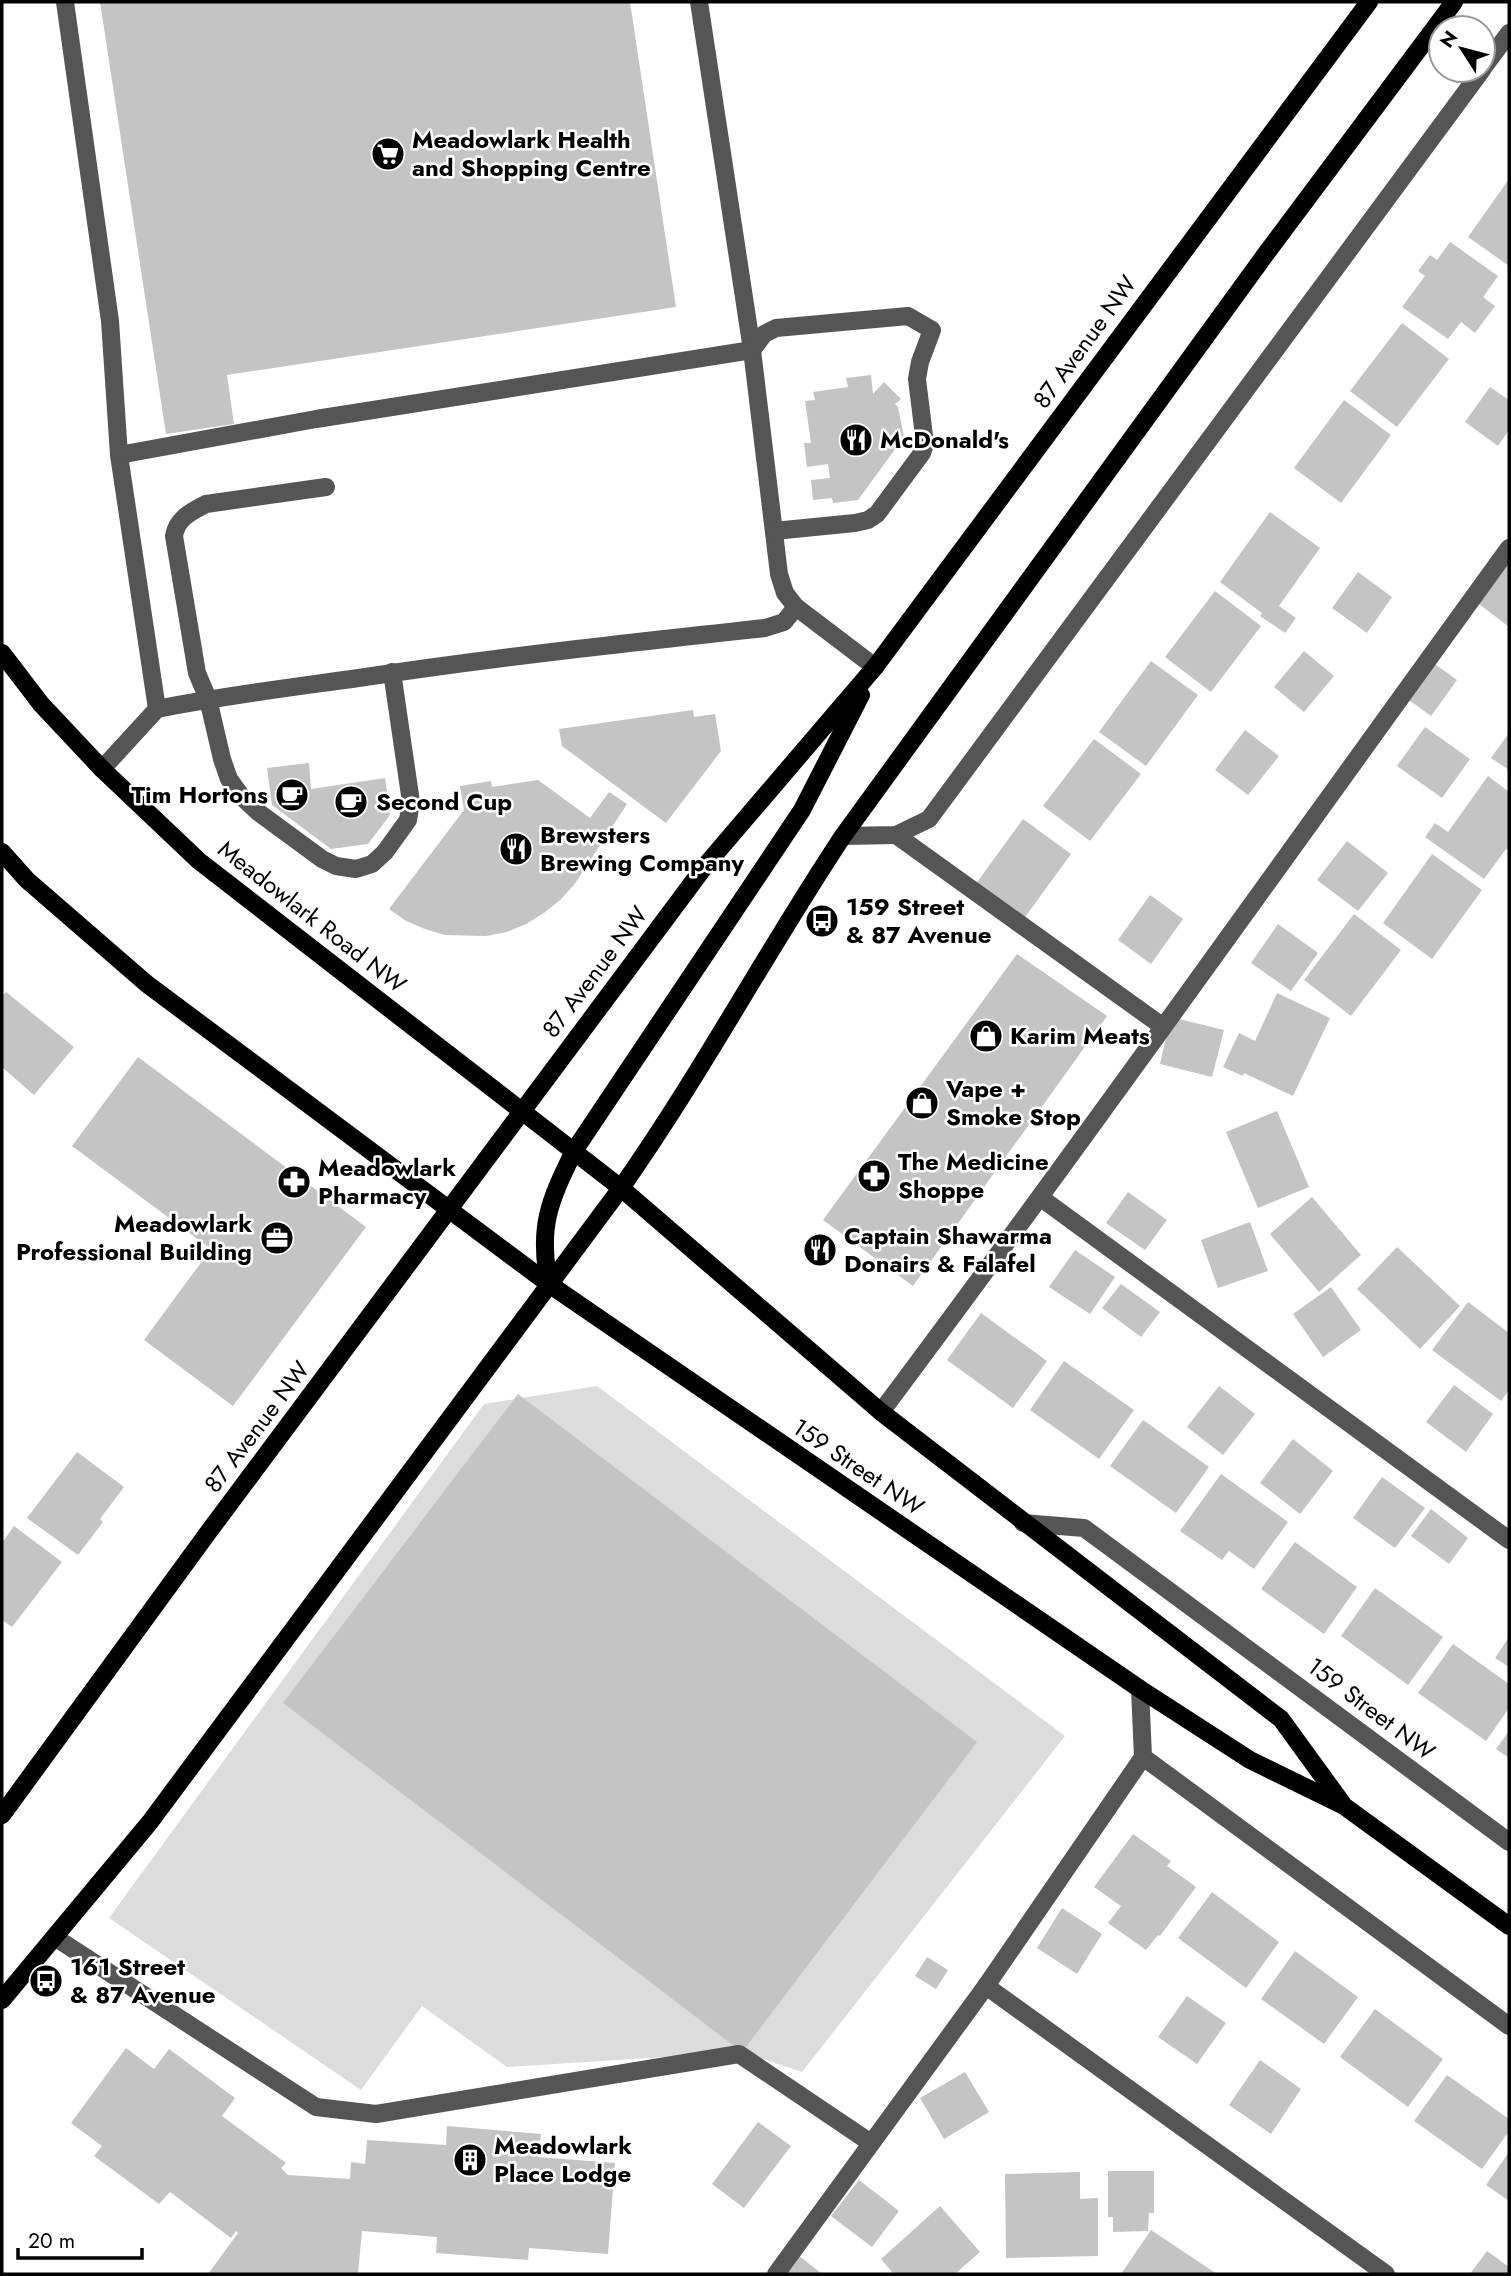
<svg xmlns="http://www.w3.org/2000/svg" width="1511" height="2276" viewBox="0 0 1511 2276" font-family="Jost,sans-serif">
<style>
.green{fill:#dcdcdc}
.building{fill:#c4c4c4}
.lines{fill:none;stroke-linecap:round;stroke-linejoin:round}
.minor{stroke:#555;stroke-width:18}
.major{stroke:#000;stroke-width:18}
.labels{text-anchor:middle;stroke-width:5;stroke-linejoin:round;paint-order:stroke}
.poi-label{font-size:24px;font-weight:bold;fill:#000;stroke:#fff;text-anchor:start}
.street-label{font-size:24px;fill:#000;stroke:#fff}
</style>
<rect width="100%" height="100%" fill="#fff"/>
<polygon class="green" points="597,1386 1065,1736 802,2072 742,2052 507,2067 422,2006 361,2090 109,1918 484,1404"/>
<g class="building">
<polygon points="100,2 630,2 676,307 227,375 234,424 166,434"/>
<polygon points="1509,179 1509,266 1468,237"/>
<polygon points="1450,242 1498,276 1483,297 1495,306 1475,333 1461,322 1448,339 1402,307 1425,276 1418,271 1430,255 1437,260"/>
<polygon points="1402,323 1449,359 1397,427 1350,391"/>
<polygon points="871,375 873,394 884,382 901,399 895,404 898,407 904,437 858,500 833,503 832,498 813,500 811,480 830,478 828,464 807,467 804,443 811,443 805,401 815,400 813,392 848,387 846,378"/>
<polygon points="1490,387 1509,400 1509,430 1498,446 1465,422"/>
<polygon points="1344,400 1391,435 1341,503 1294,468"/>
<polygon points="1270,512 1320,548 1279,606 1296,618 1285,633 1260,616 1262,613 1220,582"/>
<polygon points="1509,559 1509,627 1474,600"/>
<polygon points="1358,572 1392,597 1367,633 1332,608"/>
<polygon points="1215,591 1261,626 1211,692 1165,657"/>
<polygon points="1304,651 1334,676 1304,712 1274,687"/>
<polygon points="1151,661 1198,695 1146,766 1099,732"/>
<polygon points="1432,662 1457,680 1431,716 1406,698"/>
<polygon points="693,710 694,717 715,714 721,751 666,823 562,746 559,729"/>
<polygon points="1425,727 1470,759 1442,798 1397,766"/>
<polygon points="1245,730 1279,756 1248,795 1215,770"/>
<polygon points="1509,733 1509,770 1491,758"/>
<polygon points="1094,739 1141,774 1090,841 1043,806"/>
<polygon points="309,763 311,789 385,778 390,815 368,844 331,849 272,805 267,768"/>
<polygon points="1488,776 1509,792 1509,851 1506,849 1484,879 1425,837 1435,823 1448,832"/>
<polygon points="538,780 590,818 609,792 627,804 574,885 560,900 544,913 526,924 507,932 486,936 445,935 425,929 406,921 389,909 464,810 460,786 491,781 492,787"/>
<polygon points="1023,819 1071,854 1023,920 975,885"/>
<polygon points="1347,841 1388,873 1358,911 1317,880"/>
<polygon points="1432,854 1482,890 1432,959 1383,923"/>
<polygon points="1150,895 1183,919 1151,964 1118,940"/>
<polygon points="1354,914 1401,950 1351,1016 1304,980"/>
<polygon points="1278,924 1318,953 1291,991 1251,963"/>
<polygon points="1017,954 1107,1016 913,1286 823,1220"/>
<polygon points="6,992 74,1047 34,1095 2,1067 2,997"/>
<polygon points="1277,993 1330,1018 1293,1096 1244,1073 1243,1076 1223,1067 1239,1033 1255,1041"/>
<polygon points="1171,1017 1224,1030 1212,1077 1160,1064"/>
<polygon points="138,1057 366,1227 233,1406 144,1340 211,1249 72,1146"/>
<polygon points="1277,1111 1309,1187 1258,1208 1226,1132"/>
<polygon points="1128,1192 1167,1220 1145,1250 1106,1223"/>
<polygon points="1312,1197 1361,1255 1319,1292 1270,1234"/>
<polygon points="1250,1222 1268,1271 1218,1288 1201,1240"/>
<polygon points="1397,1247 1460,1306 1420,1349 1357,1289"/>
<polygon points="1075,1250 1115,1277 1090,1314 1049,1287"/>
<polygon points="1121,1284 1160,1312 1141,1337 1102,1308"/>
<polygon points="1331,1287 1361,1330 1323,1357 1293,1314"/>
<polygon points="1468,1302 1509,1333 1509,1390 1501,1401 1432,1350"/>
<polygon points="981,1313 1047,1361 1013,1408 947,1360"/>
<polygon points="1064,1361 1134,1410 1099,1459 1030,1410"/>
<polygon points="1454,1385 1493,1414 1466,1452 1426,1422"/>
<polygon points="1219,1386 1255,1414 1223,1455 1187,1427"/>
<polygon points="518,1394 977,1742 742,2052 283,1703"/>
<polygon points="1143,1420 1209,1467 1176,1513 1110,1466"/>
<polygon points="1293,1439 1333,1471 1300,1514 1260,1483"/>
<polygon points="77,1452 124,1487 100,1519 103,1522 78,1555 27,1518"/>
<polygon points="1221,1474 1288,1522 1254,1569 1229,1551 1222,1560 1180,1531"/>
<polygon points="1382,1477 1425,1508 1395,1548 1353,1518"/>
<polygon points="1431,1509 1468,1538 1449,1564 1411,1536"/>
<polygon points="14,1526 62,1562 12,1627 2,1620 2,1543"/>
<polygon points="1295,1542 1357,1587 1324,1634 1261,1589"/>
<polygon points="1375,1588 1443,1637 1408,1685 1341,1636"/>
<polygon points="1509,1637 1509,1667 1495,1658"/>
<polygon points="1453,1644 1509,1684 1509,1708 1486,1741 1418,1693"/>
<polygon points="1509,1731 1509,1758 1496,1749"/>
<polygon points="1133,1834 1171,1861 1167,1866 1196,1887 1160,1936 1158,1935 1146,1950 1108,1923 1121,1906 1094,1887"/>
<polygon points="1212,1892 1279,1942 1246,1988 1178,1938"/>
<polygon points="1062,1908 1102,1934 1077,1974 1037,1948"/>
<polygon points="1295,1951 1358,1997 1324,2044 1261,1999"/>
<polygon points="927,1957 948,1970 936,1989 915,1976"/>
<polygon points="1187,1996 1226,2023 1197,2064 1158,2037"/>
<polygon points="1375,2009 1443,2059 1408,2107 1340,2057"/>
<polygon points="126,2048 154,2069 169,2049 235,2098 222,2116 286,2163 281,2168 288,2175 350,2179 351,2162 365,2164 367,2140 446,2145 447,2126 541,2134 538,2157 615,2163 608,2254 529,2248 528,2260 436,2253 437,2237 362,2231 358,2274 208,2274 238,2233 236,2231 231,2238 170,2192 159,2204 94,2156 102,2146 71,2123"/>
<polygon points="1260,2060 1301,2089 1271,2134 1229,2105"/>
<polygon points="965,2072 989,2112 944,2139 920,2098"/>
<polygon points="1447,2075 1509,2119 1509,2131 1482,2169 1414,2121"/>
<polygon points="758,2122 791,2146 744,2208 712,2184"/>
<polygon points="1509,2152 1509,2201 1486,2185"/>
<polygon points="1108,2171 1154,2171 1154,2213 1149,2213 1148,2231 1113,2232 1113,2217 1108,2217"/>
<polygon points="1080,2172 1080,2199 1098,2198 1098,2256 1006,2258 1005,2174"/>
<polygon points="859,2180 899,2211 872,2247 831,2216"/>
<polygon points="940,2206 980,2252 955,2274 894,2274 881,2259"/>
<polygon points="1151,2230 1217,2274 1121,2274"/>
<polygon points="1487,2251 1509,2267 1509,2274 1470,2274"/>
<polygon points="798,2255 822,2274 783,2274"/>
</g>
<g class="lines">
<g class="minor">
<polyline points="65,2 110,321 119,455 157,709 102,769"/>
<polyline points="699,2 752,350 779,574 785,593 796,607 875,667"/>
<polyline points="1483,68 1509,33"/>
<polyline points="119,455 316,419 752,350 764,334 776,328 908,316 932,330 920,362 917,379 925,444 922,453 877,514 868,520 855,523 774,531"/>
<path d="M326,487L206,504C191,512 177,518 174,536L197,673L208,699L222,759L229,779L242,797L258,812L322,859L336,866L356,869L372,864L385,852L408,820L411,802L392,672"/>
<path d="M157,709C222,696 287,688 352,679C489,658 627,643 765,628L784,622L796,607"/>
<polyline points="896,835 1162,1026"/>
<polyline points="843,836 896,835 929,819 1482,70"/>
<polyline points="1041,1198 1509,1540"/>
<path d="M881,1412C1094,1127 1300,836 1509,548"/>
<polyline points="1023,1523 1084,1528 1509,1842"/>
<polyline points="1140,1689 1143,1757 1509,2026"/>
<polyline points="56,1938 316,2107 376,2114 739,2054 871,2143"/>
<polyline points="986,1986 1386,2274"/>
<polyline points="776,2274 986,1986 1143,1757"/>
</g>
<g class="major">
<polyline points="2,653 41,704 102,769 199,861 621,1188 881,1412 1281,1719 1342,1803"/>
<polyline points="2,852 27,880 147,984 549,1284 1140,1689 1250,1760 1344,1806 1509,1926"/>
<path d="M549,1284C538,1227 549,1202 574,1151L802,810L861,695"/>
<polyline points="2,1815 207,1534 705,866 875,667 1369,2"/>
<path d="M2,2000L150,1822L621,1188C701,1074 766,952 843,836L1265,255L1454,2"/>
</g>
</g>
<defs>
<symbol id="supermarket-disc" viewBox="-11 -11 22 22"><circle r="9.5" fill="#000" stroke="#fff"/><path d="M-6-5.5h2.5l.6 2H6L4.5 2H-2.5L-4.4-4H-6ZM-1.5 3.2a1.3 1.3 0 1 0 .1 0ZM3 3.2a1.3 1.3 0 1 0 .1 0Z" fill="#fff"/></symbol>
<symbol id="restaurant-disc" viewBox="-11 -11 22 22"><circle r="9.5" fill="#000" stroke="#fff"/><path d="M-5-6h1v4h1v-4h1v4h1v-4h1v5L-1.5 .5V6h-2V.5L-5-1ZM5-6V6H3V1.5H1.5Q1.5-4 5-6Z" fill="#fff"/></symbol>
<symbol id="cafe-disc" viewBox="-11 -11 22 22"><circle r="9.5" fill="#000" stroke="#fff"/><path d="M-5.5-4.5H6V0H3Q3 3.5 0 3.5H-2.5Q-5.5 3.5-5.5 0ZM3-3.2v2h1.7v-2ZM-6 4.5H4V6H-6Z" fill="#fff"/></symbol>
<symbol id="bus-disc" viewBox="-11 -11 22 22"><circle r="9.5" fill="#000" stroke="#fff"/><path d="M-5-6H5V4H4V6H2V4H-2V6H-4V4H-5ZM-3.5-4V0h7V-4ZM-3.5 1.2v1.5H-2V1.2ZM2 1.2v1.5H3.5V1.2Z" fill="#fff"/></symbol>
<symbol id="shop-disc" viewBox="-11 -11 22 22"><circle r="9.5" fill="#000" stroke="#fff"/><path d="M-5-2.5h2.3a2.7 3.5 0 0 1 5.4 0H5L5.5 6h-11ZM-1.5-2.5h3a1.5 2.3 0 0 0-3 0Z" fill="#fff"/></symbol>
<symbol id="pharmacy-disc" viewBox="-11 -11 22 22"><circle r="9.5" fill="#000" stroke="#fff"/><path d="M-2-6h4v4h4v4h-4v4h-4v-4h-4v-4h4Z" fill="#fff"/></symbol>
<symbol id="office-disc" viewBox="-11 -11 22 22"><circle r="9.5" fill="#000" stroke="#fff"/><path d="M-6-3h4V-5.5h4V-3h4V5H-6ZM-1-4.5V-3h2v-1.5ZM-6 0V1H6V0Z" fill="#fff"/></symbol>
<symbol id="building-disc" viewBox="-11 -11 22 22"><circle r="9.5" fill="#000" stroke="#fff"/><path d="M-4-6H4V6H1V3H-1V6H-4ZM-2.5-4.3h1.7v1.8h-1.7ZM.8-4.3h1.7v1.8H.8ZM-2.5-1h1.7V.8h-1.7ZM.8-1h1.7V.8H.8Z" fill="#fff"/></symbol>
</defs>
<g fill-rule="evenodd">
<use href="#supermarket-disc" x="369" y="135" width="38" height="38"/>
<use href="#restaurant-disc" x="837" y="421" width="38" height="38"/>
<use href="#cafe-disc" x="273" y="776" width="38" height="38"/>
<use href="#cafe-disc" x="332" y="783" width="38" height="38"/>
<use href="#restaurant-disc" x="497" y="830" width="38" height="38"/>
<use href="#bus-disc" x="803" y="902" width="38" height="38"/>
<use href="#shop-disc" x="967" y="1017" width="38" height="38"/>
<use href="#shop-disc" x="903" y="1084" width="38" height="38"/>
<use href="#pharmacy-disc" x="855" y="1157" width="38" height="38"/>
<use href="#pharmacy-disc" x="275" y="1163" width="38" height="38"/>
<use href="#office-disc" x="258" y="1219" width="38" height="38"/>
<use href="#restaurant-disc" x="801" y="1231" width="38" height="38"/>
<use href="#bus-disc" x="27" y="1962" width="38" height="38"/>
<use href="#building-disc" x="451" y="2141" width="38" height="38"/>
</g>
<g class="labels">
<g class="poi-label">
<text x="412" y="148">Meadowlark Health<tspan x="412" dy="28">and Shopping Centre</tspan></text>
<text x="880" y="448">McDonald's</text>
<text x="268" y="803" text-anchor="end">Tim Hortons</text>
<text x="376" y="810">Second Cup</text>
<text x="540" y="843">Brewsters<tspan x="540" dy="28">Brewing Company</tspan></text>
<text x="846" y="915">159 Street<tspan x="846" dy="28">&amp; 87 Avenue</tspan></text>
<text x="1010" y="1044">Karim Meats</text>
<text x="946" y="1097">Vape +<tspan x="946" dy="28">Smoke Stop</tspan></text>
<text x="898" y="1170">The Medicine<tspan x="898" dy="28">Shoppe</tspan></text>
<text x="318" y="1176">Meadowlark<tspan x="318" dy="28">Pharmacy</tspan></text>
<text x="252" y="1232" text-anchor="end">Meadowlark<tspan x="252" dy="28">Professional Building</tspan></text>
<text x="844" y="1244">Captain Shawarma<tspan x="844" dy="28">Donairs &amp; Falafel</tspan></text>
<text x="70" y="1975">161 Street<tspan x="70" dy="28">&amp; 87 Avenue</tspan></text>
<text x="494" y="2154">Meadowlark<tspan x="494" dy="28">Place Lodge</tspan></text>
</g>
<g class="street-label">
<text transform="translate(1085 342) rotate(-54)" y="8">87 Avenue NW</text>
<text transform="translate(312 917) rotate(38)" y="8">Meadowlark Road NW</text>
<text transform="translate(595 972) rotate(-53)" y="8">87 Avenue NW</text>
<text transform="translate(257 1427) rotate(-53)" y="8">87 Avenue NW</text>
<text transform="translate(858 1467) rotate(34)" y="8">159 Street NW</text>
<text transform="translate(1371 1709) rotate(37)" y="8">159 Street NW</text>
</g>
</g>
<rect width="1511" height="2276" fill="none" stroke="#000000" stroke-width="7"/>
<g transform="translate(1462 49) rotate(306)"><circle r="33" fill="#ffffff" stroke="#999999" stroke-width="2"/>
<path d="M0-5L12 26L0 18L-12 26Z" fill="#000000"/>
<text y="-10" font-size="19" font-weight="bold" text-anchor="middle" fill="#000000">N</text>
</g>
<path d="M18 2248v10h124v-10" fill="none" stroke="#000000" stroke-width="3.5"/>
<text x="28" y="2248" font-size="21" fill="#000000" stroke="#ffffff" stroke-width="5" paint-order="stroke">20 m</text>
</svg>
